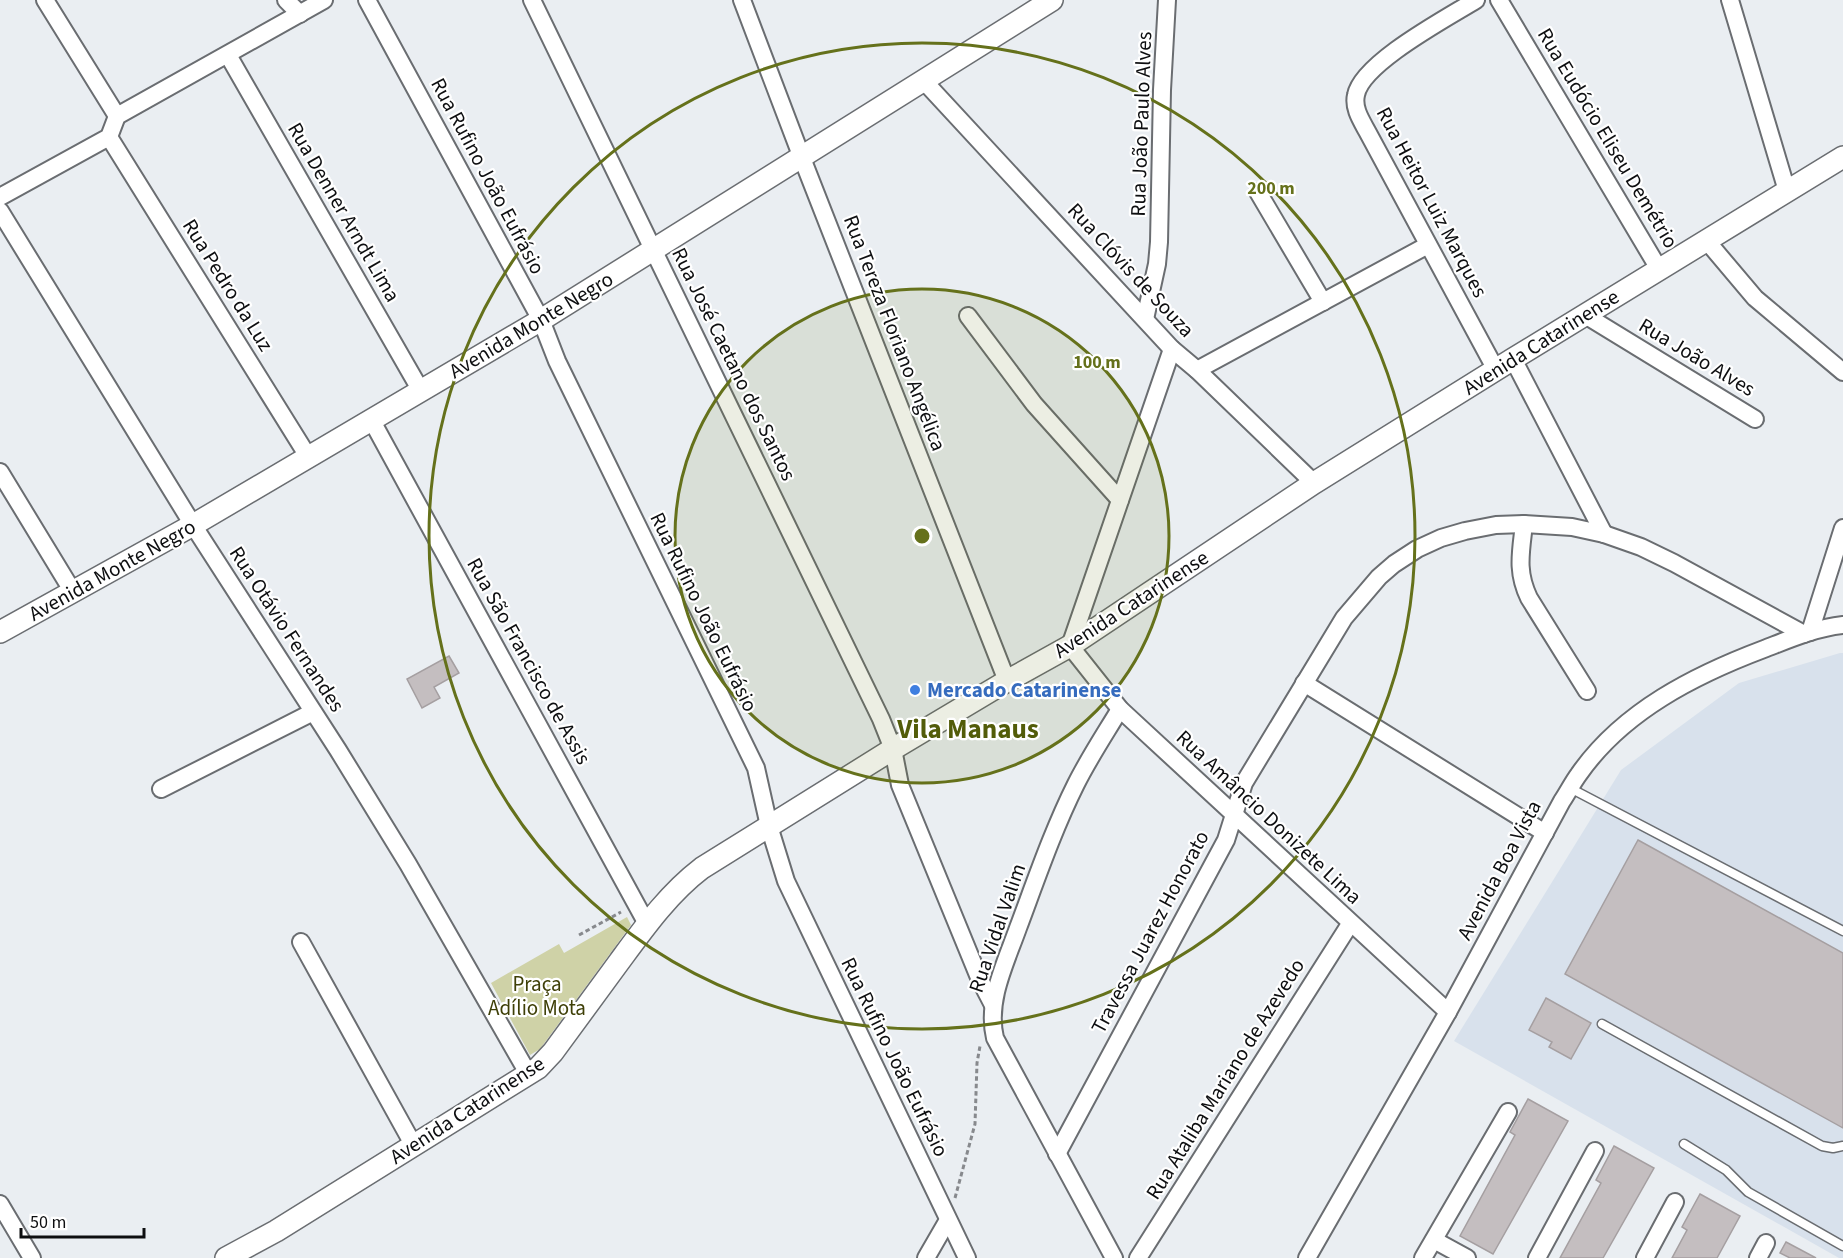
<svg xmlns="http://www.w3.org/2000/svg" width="1843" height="1258" viewBox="0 0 1843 1258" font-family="'Source Sans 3',sans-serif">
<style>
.built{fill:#d8e1ec}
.green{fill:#cfd2a7}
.building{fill:#c4bec0;stroke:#a59fa1;stroke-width:1.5}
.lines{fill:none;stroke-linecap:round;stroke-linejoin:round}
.service-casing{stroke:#6a6d71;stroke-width:11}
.minor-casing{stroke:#6a6d71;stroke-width:20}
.tertiary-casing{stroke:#6a6d71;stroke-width:24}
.path{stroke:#87898d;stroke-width:3;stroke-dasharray:4.5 3;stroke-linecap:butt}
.service{stroke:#fff;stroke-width:8}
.minor{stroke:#fff;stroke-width:16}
.tertiary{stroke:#fff;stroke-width:21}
.ring{fill:none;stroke:#65711b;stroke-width:3}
.shop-dot{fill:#3f7fe0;stroke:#fff;stroke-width:2}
.labels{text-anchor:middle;stroke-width:4.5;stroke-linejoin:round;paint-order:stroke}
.street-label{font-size:21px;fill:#0d0e10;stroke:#fff}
.shop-label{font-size:21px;font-weight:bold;fill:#366cbe;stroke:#fff;text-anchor:start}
.park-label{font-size:21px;fill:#3e3f07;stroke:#fff}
.district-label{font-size:27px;font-weight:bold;fill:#525c09;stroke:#fff}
.centre{fill:#65711b;stroke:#fff;stroke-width:3}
.ring-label{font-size:18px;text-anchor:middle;font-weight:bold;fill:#65711b;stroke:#fff;stroke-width:4.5;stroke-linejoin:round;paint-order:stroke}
</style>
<rect width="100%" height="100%" fill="#eaeef2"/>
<polygon class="built" points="1840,653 1843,653 1843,1258 1839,1258 1454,1041 1621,770 1739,683"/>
<polygon class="green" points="627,917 631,925 540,1049 530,1055 491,983 559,944 564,953"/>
<g class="building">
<polygon points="449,656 459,673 434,687 440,698 422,708 407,679"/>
<polygon points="1638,840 1843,953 1843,1128 1565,974"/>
<polygon points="1546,998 1591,1023 1571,1059 1549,1047 1552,1042 1529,1030"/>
<polygon points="1528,1099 1568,1121 1493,1254 1460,1236 1515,1135 1510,1132"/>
<polygon points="1614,1146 1654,1168 1603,1258 1560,1258 1601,1183 1596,1180"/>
<polygon points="1700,1194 1740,1216 1717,1258 1672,1258 1687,1230 1682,1227"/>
<polygon points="1786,1242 1816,1258 1790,1258 1780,1253"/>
</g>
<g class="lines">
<defs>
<g id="service">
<polyline points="1570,788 1843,931"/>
<polyline points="1602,1024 1822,1146 1833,1148 1843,1146"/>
<polyline points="1684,1144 1726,1170 1748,1192 1843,1246"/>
</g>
<g id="minor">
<polyline points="45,0 117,116"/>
<polyline points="286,0 300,14"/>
<polyline points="367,0 541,320 557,361 756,768 769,826 786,881 967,1258"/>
<polyline points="532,0 881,719 893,749 900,785 980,980 993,1005"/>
<polyline points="742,0 802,158 1007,681"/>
<path d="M1476,0C1447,18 1362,63 1356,95C1353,108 1361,120 1367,131L1496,370"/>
<polyline points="1499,0 1659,269"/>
<polyline points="1730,0 1787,191"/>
<polyline points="228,55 421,391"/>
<polyline points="923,80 1172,349 1197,370 1314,483"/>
<polyline points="109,137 309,458"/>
<polyline points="1258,192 1323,302"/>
<polyline points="0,197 109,137 117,116 324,0"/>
<polyline points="0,211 193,525 338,750 408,864 529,1075"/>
<polyline points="1706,240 1755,298 1843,372"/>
<polyline points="1585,315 1755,419"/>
<polyline points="968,316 1034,404 1120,500"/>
<polyline points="1145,319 1157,264 1159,242 1162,90 1167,0"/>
<polyline points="1172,349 1070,646 1120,709 1448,1012"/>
<polyline points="1513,359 1604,534"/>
<polyline points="1197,370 1428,245"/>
<polyline points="372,421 647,924"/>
<polyline points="0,472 73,592"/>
<path d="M1524,524C1521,552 1516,571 1529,598L1587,691"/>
<polyline points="1810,632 1843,528"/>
<polyline points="1304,683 1545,833"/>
<polyline points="161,789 313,712"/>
<polyline points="301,942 414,1146"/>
<polyline points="1057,1154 1226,840 1244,783 1344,618 1379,577 1394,564 1417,549 1441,538 1465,531 1496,525 1524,524 1572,527 1604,534 1641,547 1674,563 1804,634"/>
<polyline points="0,1204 32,1258"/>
<polyline points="1434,1240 1467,1258"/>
<polyline points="926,1258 948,1220"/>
<path d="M1114,1258L995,1038C986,1001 1006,962 1018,928C1036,880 1053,830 1076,784C1089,758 1105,734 1120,709"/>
<polyline points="1138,1258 1350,924"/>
<path d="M1307,1258L1448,1012L1562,801C1568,792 1573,782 1579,774C1623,711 1695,675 1764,649C1790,639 1815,628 1843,625"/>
<polyline points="1423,1258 1508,1112"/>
<polyline points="1537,1258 1595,1151"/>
<polyline points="1645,1258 1675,1202"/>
<polyline points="1758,1258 1766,1243"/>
</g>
<g id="tertiary">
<polyline points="0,632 193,525 541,320 1052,0"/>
<path d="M226,1258L276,1231L538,1068L553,1052C575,1022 597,992 619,962C644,928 668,894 702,868L893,749L1007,681L1070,646L1314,483L1513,359L1843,157"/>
</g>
</defs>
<use href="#service" class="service-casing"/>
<use href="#minor" class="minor-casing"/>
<use href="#tertiary" class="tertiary-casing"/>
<g class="path">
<polyline points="579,935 621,912"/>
<polyline points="955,1198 975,1124 977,1063 980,1046"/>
</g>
<use href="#service" class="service"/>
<use href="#minor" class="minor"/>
<use href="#tertiary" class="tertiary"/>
</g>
<circle cx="922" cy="536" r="247" fill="#65711b" fill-opacity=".12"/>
<g class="ring">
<circle cx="922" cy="536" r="247"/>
<circle cx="922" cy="536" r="493"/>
</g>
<circle class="shop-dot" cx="915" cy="690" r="6"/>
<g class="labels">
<g class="street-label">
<text transform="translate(1141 124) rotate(-88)" y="7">Rua João Paulo Alves</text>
<text transform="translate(1608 138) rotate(59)" y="7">Rua Eudócio Eliseu Demétrio</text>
<text transform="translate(488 176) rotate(62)" y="7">Rua Rufino João Eufrásio</text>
<text transform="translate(1432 202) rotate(62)" y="7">Rua Heitor Luiz Marques</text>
<text transform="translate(344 212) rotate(60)" y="7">Rua Denner Arndt Lima</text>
<text transform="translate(1131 270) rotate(47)" y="7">Rua Clóvis de Souza</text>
<text transform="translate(228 285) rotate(58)" y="7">Rua Pedro da Luz</text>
<text transform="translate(531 325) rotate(-31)" y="7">Avenida Monte Negro</text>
<text transform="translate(895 333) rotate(69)" y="7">Rua Tereza Floriano Angélica</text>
<text transform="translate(1541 342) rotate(-32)" y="7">Avenida Catarinense</text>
<text transform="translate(1697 357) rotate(31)" y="7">Rua João Alves</text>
<text transform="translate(734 364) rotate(64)" y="7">Rua José Caetano dos Santos</text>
<text transform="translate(112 570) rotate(-29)" y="7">Avenida Monte Negro</text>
<text transform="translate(1131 604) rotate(-33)" y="7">Avenida Catarinense</text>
<text transform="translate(704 612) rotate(64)" y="7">Rua Rufino João Eufrásio</text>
<text transform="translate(287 629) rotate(57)" y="7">Rua Otávio Fernandes</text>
<text transform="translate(529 661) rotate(61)" y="7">Rua São Francisco de Assis</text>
<text transform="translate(1269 817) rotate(43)" y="7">Rua Amâncio Donizete Lima</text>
<text transform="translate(1499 870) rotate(-62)" y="7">Avenida Boa Vista</text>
<text transform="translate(997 928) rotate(-71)" y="7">Rua Vidal Valim</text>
<text transform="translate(1150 932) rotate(-62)" y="7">Travessa Juarez Honorato</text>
<text transform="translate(895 1057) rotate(64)" y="7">Rua Rufino João Eufrásio</text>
<text transform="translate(1225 1079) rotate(-58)" y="7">Rua Ataliba Mariano de Azevedo</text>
<text transform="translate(467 1110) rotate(-33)" y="7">Avenida Catarinense</text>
</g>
<g class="shop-label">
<text x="927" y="697">Mercado Catarinense</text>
</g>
<g class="park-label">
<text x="537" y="991">Praça<tspan x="537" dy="24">Adílio Mota</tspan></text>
</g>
<g class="district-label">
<text x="968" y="738">Vila Manaus</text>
</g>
</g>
<circle cx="922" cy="536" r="9" class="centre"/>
<g class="ring-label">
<text x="1271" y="194">200 m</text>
<text x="1097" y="368">100 m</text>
</g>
<path d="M21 1228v9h123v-9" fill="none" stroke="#0d0e10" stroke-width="3"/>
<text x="30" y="1228" font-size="18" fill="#0d0e10" stroke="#ffffff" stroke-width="4.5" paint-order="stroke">50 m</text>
</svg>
